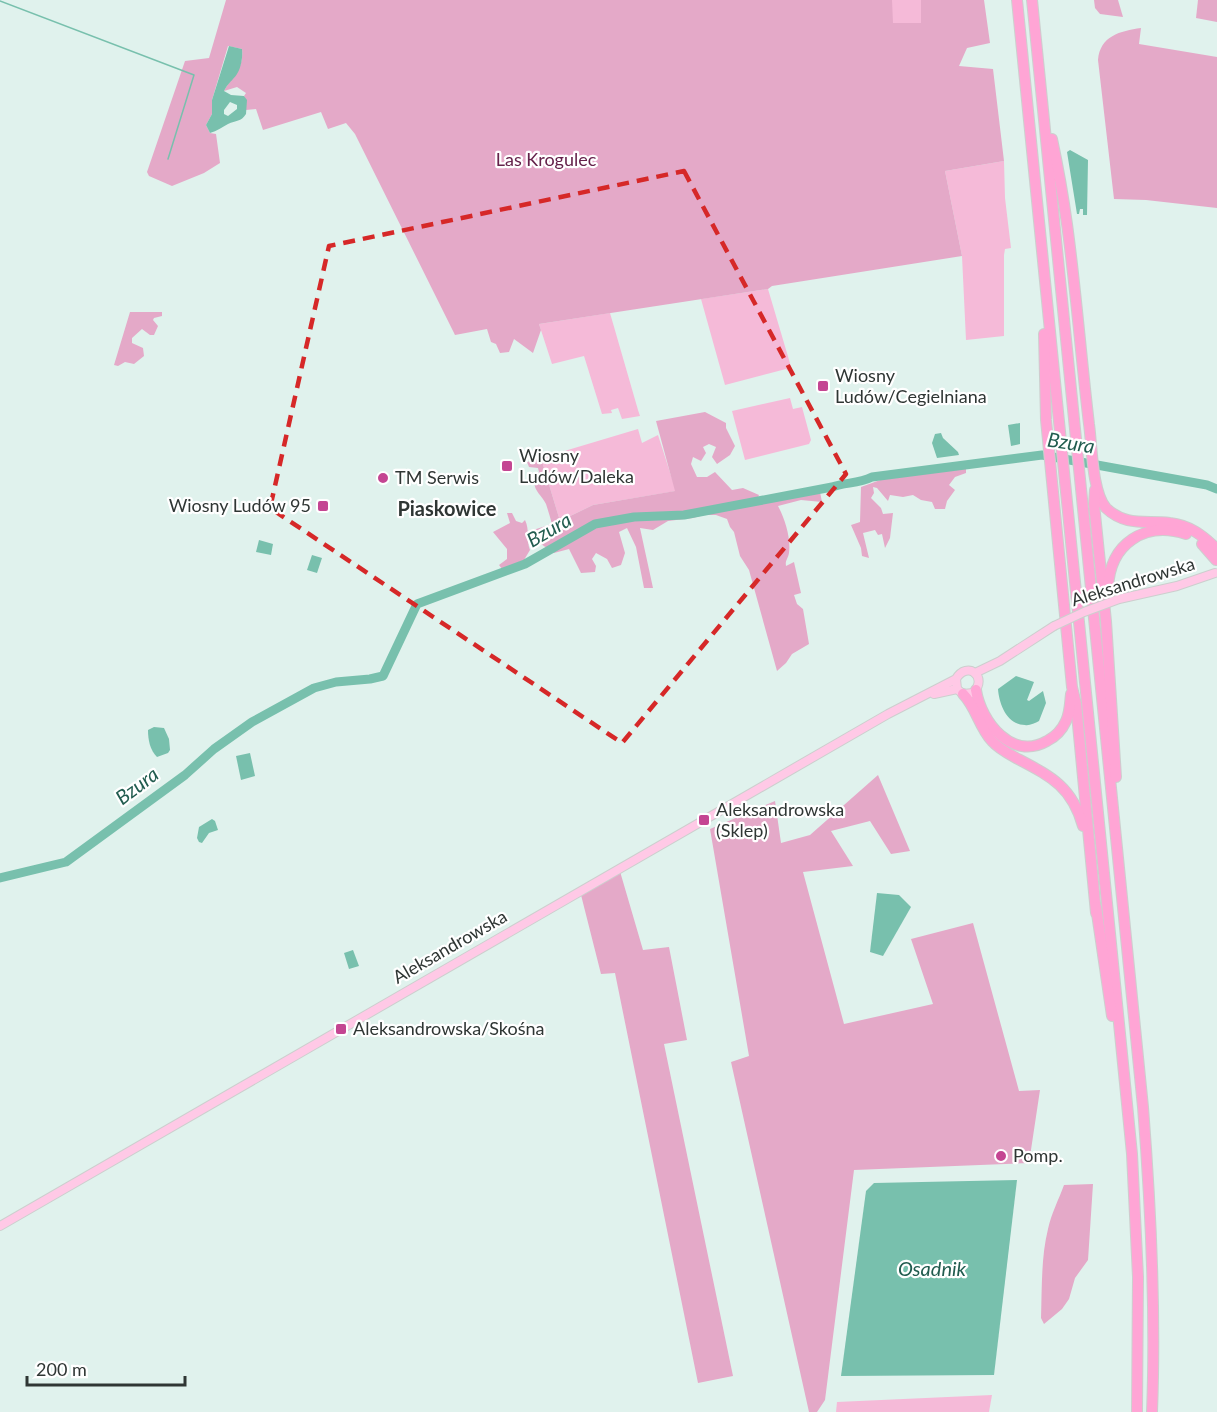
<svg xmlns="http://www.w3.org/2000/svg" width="1217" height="1412" viewBox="0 0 1217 1412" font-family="Lato,sans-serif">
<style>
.green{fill:#f5bad8}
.forest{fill:#e4a9c8}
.water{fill:#78c0ad;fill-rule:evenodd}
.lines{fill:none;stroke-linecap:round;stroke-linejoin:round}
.stream{stroke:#78c0ad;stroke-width:1.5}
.river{stroke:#78c0ad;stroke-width:9}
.major-casing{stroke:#cdcfce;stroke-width:10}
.highway-casing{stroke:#cdcfce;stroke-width:12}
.major{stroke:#ffc9e6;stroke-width:8}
.highway{stroke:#ffa5d5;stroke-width:10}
.major-bridge-casing{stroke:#cdcfce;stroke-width:10;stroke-linecap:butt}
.major-bridge{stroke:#ffc9e6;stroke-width:8}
.marked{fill:none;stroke:#d62828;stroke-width:4.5;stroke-dasharray:12 8;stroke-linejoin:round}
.poi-dot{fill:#c44592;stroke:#fff;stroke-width:2}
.labels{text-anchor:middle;stroke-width:4.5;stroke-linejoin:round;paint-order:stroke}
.park-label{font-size:18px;fill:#65224b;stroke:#fff}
.poi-label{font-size:18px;fill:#2f3634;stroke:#fff;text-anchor:start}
.street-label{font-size:18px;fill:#2f3634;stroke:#fff}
.water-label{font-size:20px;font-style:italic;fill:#215c4f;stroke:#fff}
.neighbourhood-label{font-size:20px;font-weight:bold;fill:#2f3634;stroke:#fff}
</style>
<rect width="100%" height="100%" fill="#e0f2ed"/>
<g class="green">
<rect x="892" y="0" width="29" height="23"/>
<polygon points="1004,161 1005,198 1011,248 1005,249 1004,255 1004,336 966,340 962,256 945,171"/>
<polygon points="768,289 792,370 788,371 786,369 725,385 701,299"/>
<polygon points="610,313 638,410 640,416 622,419 618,408 611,410 612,413 602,414 584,356 552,364 539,324"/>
<polygon points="790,398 793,409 802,407 811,440 809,444 745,460 732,411"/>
<polygon points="638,429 642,443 658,435 676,491 593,505 560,521 541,458"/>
<polygon points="992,1395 989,1412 836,1412 837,1402"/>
</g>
<g class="forest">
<path d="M226,0H892L893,23H921V0H984L990,43L967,48L959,66L993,69L1004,161L945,171L962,256L772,286L768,289L539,324L541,330L533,353L514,339L509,352L500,353L496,344L491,342L487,329L455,335L355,134L346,123L328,129L321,112L263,130L256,109L246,110V100L244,96L246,93L237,87L224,91C233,75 244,69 242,49L228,46L212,100V114L206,125L210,133L216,134L220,163L204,173L172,186L149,176L147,172L185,61L209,58Z"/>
<polygon points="1094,0 1118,0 1123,17 1100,14 1095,8"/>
<polygon points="1198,0 1217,0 1217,22 1196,18"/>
<path d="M1141,28L1139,44L1217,57V208L1146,200L1114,199L1098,60C1100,36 1120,31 1141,28Z"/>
<polygon points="130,312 162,312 162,316 154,318 153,320 158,326 154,335 150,335 142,329 132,338 132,343 143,348 144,356 134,364 125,362 118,366 114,365"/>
<path d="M705,412L726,423V428L735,446L730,455L717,464L712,457L716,447L709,444L703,447L706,453L701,461L693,457L691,464L697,477H707L715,472L732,490L743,488L759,495L755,504L820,492L822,502L801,500L778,506C785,519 791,538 789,553C788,559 785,560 786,566L794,562L801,593L794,595L797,604L803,609L809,644L792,654L786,663L777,671L749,570L740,556L734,532L730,527L727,519L716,515H704L693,518L668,521L653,530L640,528L653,588H644L636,547L627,528L619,532L625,553L621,565L612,568L607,559L596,553L592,559L596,566L595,572L581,573L569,549L554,553L531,537L530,531L552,524C550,517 548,510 546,504C540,492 528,488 539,472L538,468L529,467L527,462L541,458L560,521L593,505L675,491L656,421Z"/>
<polygon points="966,467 966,473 955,477 949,485 955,490 947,501 945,509 935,509 932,502 921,500 913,495 903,497 890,495 888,501 877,488 873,487 874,493 871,498 881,508 883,514 893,513 890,538 885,548 882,534 878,535 875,530 863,533 869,558 862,556 861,548 851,525 860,522 861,487 883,479"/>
<path d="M507,513H512L516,521L522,523L525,520C530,530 526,540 530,550L524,560L502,569L499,565L507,559V549L493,532L510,523Z"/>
<polygon points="878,775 910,851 891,854 870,821 831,831 853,866 803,872 844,1024 933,1004 911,939 973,923 1019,1091 1040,1090 1029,1163 854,1170 825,1400 817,1412 809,1412 731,1062 749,1056 710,829 775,801 781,843 810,835"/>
<polygon points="619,868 643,950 669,947 687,1040 664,1044 733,1376 698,1383 615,973 601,974 580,891"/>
<path d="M1093,1184L1088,1260L1075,1278L1069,1299L1062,1309L1044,1324L1041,1318C1042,1289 1041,1257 1048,1229C1051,1214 1059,1199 1064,1185Z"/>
</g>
<g class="water">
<path d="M229,46L242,49C243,57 241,68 237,74C233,80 228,83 224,91L231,95L244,96L247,100L246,114C241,122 236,120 228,124C222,127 217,131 210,133L206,125L212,114V100ZM230,102L237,105V109L228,116L224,114V110Z"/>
<polygon points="1070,150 1088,160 1087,215 1083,215 1083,209 1080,209 1079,214 1077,214 1067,152"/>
<polygon points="1020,423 1020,444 1011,446 1008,425"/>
<polygon points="941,433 943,438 958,452 959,455 937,458 932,443 935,434"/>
<polygon points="259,540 273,544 271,555 256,552"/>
<polygon points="312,555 322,558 317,573 307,570"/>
<path d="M1016,676L1034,682L1027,700L1029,701L1043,691L1046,703L1039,721C1035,723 1029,726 1025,725C1007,725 999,704 998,689Z"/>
<path d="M154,727L164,728L169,739L170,750L168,753L157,757C150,750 148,740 148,730Z"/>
<polygon points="250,753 255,776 241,780 236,756"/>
<polygon points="212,819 215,821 218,830 209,833 202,843 199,842 197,838 199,827"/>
<polygon points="877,893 899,895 911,907 883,956 870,952"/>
<polygon points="353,950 359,966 349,969 344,953"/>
<polygon points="1017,1180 994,1375 841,1376 866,1191 874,1183"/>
</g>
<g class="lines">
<polyline class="stream" points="0,1 194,75 168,159"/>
<path class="river" d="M0,878L66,862L185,775L214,749L252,722L314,688L336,682L370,679L383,676L417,604L525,564L595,524L634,517L684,515L832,487C846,482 858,484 872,477L1042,455L1207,485L1217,489"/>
<defs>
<g id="major">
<polyline points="1119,599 1177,586 1215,573"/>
<polyline points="975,673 1000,661 1054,626"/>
<polyline points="934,694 957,689"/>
<path d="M0,1226L888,714L956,679C967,660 989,677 973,693L963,694L957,689L956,679"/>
</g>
<g id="highway">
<polyline points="1017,0 1132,1154 1138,1277 1137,1412"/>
<path d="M1032,0L1143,1107C1151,1209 1156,1310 1152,1412"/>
<path d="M1052,139C1058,167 1063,195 1067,224C1076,290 1081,357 1089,424C1092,445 1092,492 1106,508C1126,527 1146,520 1170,523C1190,525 1203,536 1217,549"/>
<polyline points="1044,334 1046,420 1072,687 1076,704 1096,913"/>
<polyline points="1095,490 1094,504 1106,621 1116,777"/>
<polyline points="1202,544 1216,560"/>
<path d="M1108,588C1110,543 1145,521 1186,534"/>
<path d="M976,690C981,722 1012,761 1047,741C1055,737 1062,730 1066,721C1070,713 1070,702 1071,694"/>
<path d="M963,694C976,707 979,727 992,741C999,749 1009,754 1018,759C1052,777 1072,787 1083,826"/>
<polyline points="1096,907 1112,1016"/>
</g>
</defs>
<use href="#major" class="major-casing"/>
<use href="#highway" class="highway-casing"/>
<use href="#major" class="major"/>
<use href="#highway" class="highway"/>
<defs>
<polyline id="major-bridge" points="1054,626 1084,612 1119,599"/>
</defs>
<use href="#major-bridge" class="major-bridge-casing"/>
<use href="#major-bridge" class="major-bridge"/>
</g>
<path class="marked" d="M684,171L846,474L622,743L270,508L329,246Z"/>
<g class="poi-dot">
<rect x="817" y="380" width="12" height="12" rx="3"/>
<rect x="501" y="460" width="12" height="12" rx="3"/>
<circle cx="383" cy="478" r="6"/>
<rect x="317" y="500" width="12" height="12" rx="3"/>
<rect x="698" y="814" width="12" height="12" rx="3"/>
<rect x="335" y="1023" width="12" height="12" rx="3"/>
<circle cx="1001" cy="1156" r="6"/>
</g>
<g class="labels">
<g class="park-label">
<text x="546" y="166">Las Krogulec</text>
</g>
<g class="poi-label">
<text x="835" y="382">Wiosny<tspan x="835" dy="21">Ludów/Cegielniana</tspan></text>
<text x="519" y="462">Wiosny<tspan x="519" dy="21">Ludów/Daleka</tspan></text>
<text x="395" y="484">TM Serwis</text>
<text x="311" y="512" text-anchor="end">Wiosny Ludów 95</text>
<text x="716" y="816">Aleksandrowska<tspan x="716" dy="21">(Sklep)</tspan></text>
<text x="353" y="1035">Aleksandrowska/Skośna</text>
<text x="1013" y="1162">Pomp.</text>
</g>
<g class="street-label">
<text transform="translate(1133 582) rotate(-17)" y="6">Aleksandrowska</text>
<text transform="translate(450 947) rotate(-30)" y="6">Aleksandrowska</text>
</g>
<g class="water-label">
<text transform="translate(1071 443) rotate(9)" y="7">Bzura</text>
<text transform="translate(549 530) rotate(-30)" y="7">Bzura</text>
<text transform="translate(137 786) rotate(-37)" y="7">Bzura</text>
<text x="932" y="1276">Osadnik</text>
</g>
<g class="neighbourhood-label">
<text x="447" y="516">Piaskowice</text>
</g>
</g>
<path d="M27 1376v9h158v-9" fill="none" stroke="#2f3634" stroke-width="3"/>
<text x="36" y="1376" font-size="18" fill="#2f3634" stroke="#ffffff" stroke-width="4.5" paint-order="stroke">200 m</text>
</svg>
